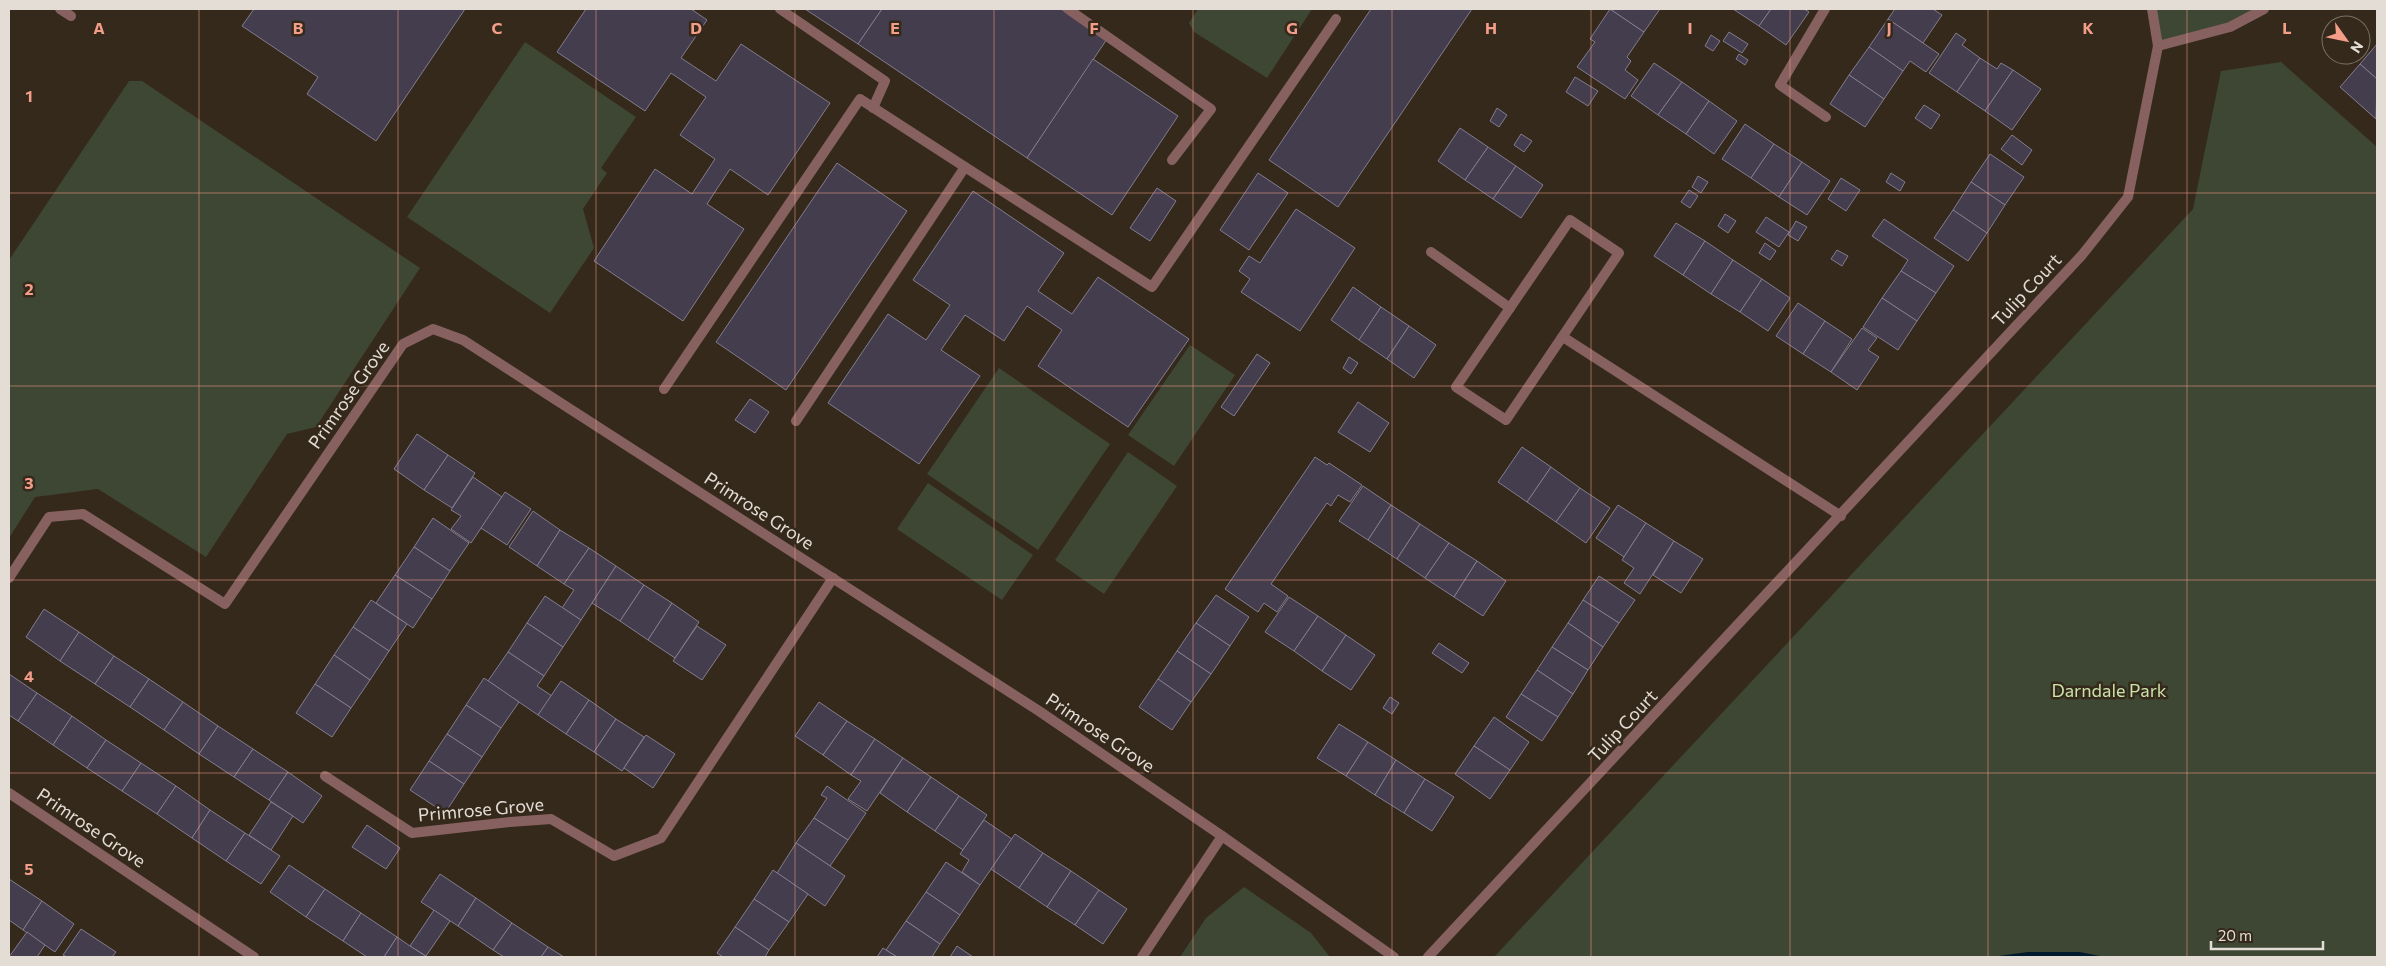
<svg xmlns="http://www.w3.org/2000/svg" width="2386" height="966" viewBox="0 0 2386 966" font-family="Commissioner,sans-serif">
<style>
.green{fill:#3e4733}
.water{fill:#001a2d}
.building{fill:#443d4d;stroke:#837c8e}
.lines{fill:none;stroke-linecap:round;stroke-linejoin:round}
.service{stroke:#876160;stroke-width:10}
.minor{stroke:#876160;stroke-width:10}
.grid{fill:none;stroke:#f49e8a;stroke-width:1;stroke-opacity:0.55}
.labels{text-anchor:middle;stroke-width:5;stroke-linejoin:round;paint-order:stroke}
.street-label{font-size:18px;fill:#e4ddd5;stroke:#34291b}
.park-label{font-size:18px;fill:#cae3aa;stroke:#34291b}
.grid-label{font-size:16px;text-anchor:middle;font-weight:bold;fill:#f49e8a;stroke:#34291b;stroke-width:5;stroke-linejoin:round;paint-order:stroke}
</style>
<rect width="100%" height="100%" fill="#34291b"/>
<g class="green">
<polygon points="1198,9 1312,9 1267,78 1194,32 1189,23"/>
<polygon points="2154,9 2264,9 2230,27 2159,45"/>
<polygon points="525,42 636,117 601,168 607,173 583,209 594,248 550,313 407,217"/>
<polygon points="2281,62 2377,147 2377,957 1494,957 2193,209 2221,71"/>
<polygon points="129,81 142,81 420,268 316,427 287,434 206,557 98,489 35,497 9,538 9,260"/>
<polygon points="1190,345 1235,375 1174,466 1128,435"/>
<polygon points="999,368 1110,444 1038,550 927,474"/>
<polygon points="1128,452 1177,486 1104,594 1055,560"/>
<polygon points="928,483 1033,555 1002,600 897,529"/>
<polygon points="1244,887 1311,933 1330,957 1180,957 1206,918"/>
</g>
<polygon class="water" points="2028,952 2080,952 2105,957 1991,957"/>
<g class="building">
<polygon points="254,9 465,9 376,141 307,94 318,77 242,26"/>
<polygon points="586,9 691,9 707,20 681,58 716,81 741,44 830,103 768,195 730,169 707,204 744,229 683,321 594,261 655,169 692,194 715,159 680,135 706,97 671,73 645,111 557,52"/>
<polygon points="805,9 882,9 858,44"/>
<polygon points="882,9 1061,9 1107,39 1027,158 858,44"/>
<polygon points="1371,9 1472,9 1338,207 1269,160"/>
<polygon points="1610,9 1644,32 1627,57 1631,61 1625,70 1638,80 1625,99 1577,67 1595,42 1590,39"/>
<polygon points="1610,9 1660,9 1644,32"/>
<polygon points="1733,9 1771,9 1759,26"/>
<polygon points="1771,9 1804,9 1809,12 1786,45 1759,26"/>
<polygon points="1895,9 1933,9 1942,15 1923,43 1888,19"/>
<polygon points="1888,19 1939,54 1926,72 1910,61 1903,71 1869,47"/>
<polygon points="1729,32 1748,44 1742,53 1723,41"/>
<polygon points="1956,33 1966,40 1962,45 1980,58 1957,92 1929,73"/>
<polygon points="1711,35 1720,41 1713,51 1705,46"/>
<polygon points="2377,44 2377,79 2360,64"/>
<polygon points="1869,47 1903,71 1884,99 1849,75"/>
<polygon points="1739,54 1748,60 1745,65 1736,59"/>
<polygon points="1980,58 1997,69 2001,63 2013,70 1985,111 1957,92"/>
<polygon points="1093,59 1178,116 1112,215 1027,158"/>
<polygon points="1654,63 1682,82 1658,115 1631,96"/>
<polygon points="2360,64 2377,79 2376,119 2340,87"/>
<polygon points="2013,70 2041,89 2012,130 1985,111"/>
<polygon points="1849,75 1884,99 1865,127 1830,104"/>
<polygon points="1575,77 1598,91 1588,106 1566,92"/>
<polygon points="1682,82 1709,101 1686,134 1658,115"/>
<polygon points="1709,101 1737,121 1714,154 1686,134"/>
<polygon points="1924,105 1940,115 1931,129 1915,118"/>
<polygon points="1497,108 1507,115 1499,127 1490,121"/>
<polygon points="1745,124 1774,144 1751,178 1722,159"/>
<polygon points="1460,128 1488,147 1465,180 1438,161"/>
<polygon points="1521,134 1532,141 1524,152 1514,145"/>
<polygon points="2012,135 2032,150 2022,165 2001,149"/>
<polygon points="1774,144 1802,162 1779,197 1751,178"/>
<polygon points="1488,147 1516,166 1493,199 1465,180"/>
<polygon points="1990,154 2024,177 2005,205 1971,182"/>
<polygon points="1802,162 1830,181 1807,215 1779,197"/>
<polygon points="837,163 907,211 786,390 716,342"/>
<polygon points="1516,166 1543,185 1521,218 1493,199"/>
<polygon points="1258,173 1288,193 1249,250 1220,230"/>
<polygon points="1891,173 1905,182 1900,191 1886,182"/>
<polygon points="1698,176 1708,182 1701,193 1692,187"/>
<polygon points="1841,178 1860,190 1846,211 1828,199"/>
<polygon points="1971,182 2005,205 1987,233 1953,210"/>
<polygon points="1157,188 1176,201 1150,241 1130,228"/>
<polygon points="1689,190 1698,196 1690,208 1681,202"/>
<polygon points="973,191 1064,253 1038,291 1072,314 1098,277 1189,339 1128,427 1038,366 1062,330 1027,306 1004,341 965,315 941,350 980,376 919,464 828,403 888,314 926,340 950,305 913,280"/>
<polygon points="1296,209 1355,248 1300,331 1241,292 1250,279 1239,271 1249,256 1260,263"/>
<polygon points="1953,210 1987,233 1968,261 1934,238"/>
<polygon points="1725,214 1736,221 1728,233 1718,226"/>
<polygon points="1766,217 1789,232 1779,247 1756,232"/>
<polygon points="1884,219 1954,266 1936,293 1901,271 1908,260 1872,236"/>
<polygon points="1796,221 1807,227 1798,241 1788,235"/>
<polygon points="1676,223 1705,241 1683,275 1654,256"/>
<polygon points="1705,241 1733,260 1711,294 1683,275"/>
<polygon points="1765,243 1776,251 1770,260 1759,253"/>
<polygon points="1837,250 1848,256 1842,266 1831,259"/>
<polygon points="1733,260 1762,279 1740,312 1711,294"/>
<polygon points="1901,271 1936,293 1917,321 1882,298"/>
<polygon points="1762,279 1790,298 1768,331 1740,312"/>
<polygon points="1353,287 1381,307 1359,340 1331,320"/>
<polygon points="1882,298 1917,321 1898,350 1863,327"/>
<polygon points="1798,303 1825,321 1803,354 1776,336"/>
<polygon points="1381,307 1409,326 1387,359 1359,340"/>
<polygon points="1825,321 1852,339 1831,372 1803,354"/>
<polygon points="1409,326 1436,345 1414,378 1387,359"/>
<polygon points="1862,328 1877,338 1868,350 1879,357 1857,390 1831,372"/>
<polygon points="1257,354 1270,363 1234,416 1221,407"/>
<polygon points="1349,357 1358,363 1351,374 1343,368"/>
<polygon points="750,399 769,412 755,433 735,420"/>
<polygon points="1358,402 1389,423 1370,452 1338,432"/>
<polygon points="417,434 448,455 424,490 394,469"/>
<polygon points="1522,447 1551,467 1527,502 1498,482"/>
<polygon points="448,455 475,473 452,508 424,490"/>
<polygon points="1315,457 1327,465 1329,463 1362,485 1350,502 1338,495 1331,506 1327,503 1271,584 1288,596 1277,612 1264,603 1258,612 1225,589"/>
<polygon points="1551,467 1580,488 1556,522 1527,502"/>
<polygon points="473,477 502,497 471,543 451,529 461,516 451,510"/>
<polygon points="1363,486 1391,505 1368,540 1339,521"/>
<polygon points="1580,488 1610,508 1586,543 1556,522"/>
<polygon points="505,492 531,509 507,545 481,528"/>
<polygon points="1391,505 1420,524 1397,559 1368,540"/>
<polygon points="1618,505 1646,523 1624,557 1596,538"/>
<polygon points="533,511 560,530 537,566 509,547"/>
<polygon points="433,518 469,543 450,571 414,547"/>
<polygon points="1646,523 1674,541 1640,594 1624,583 1634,568 1622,560"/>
<polygon points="1420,524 1449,543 1425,578 1397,559"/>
<polygon points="560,530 589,548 564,584 537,566"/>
<polygon points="1674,541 1703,559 1681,593 1653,575"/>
<polygon points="1449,543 1477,561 1454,597 1425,578"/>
<polygon points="414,547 450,571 432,599 395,575"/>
<polygon points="589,548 616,566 581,620 562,608 574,590 564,584"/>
<polygon points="1477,561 1506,581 1483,616 1454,597"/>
<polygon points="616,566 644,585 620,621 592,603"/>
<polygon points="395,575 432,599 413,628 376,603"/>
<polygon points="1599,576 1635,600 1619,623 1583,600"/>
<polygon points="644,585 672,603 648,640 620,621"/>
<polygon points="1216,595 1249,617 1230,646 1196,623"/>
<polygon points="545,596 581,620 563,647 527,623"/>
<polygon points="1289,597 1318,616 1294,651 1265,632"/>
<polygon points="371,600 407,624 389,651 353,627"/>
<polygon points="1583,600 1619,623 1603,647 1568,623"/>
<polygon points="672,603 699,622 675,658 648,640"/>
<polygon points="44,609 79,632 60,661 26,637"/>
<polygon points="1318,616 1346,635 1322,671 1294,651"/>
<polygon points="527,623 563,647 544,676 508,652"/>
<polygon points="1196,623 1230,646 1211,674 1177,651"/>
<polygon points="1568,623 1603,647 1588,670 1552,647"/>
<polygon points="697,626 726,645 702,680 673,661"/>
<polygon points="353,627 389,651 370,680 334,655"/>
<polygon points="79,632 114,656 95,684 60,661"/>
<polygon points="1346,635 1375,655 1351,690 1322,671"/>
<polygon points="1439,643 1469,663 1462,673 1432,653"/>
<polygon points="1552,647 1588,670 1573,694 1537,670"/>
<polygon points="1177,651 1211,674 1191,702 1158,679"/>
<polygon points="508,652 544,676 537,686 552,696 538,715 488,681"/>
<polygon points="334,655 370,680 351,708 315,684"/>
<polygon points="114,656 149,679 130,707 95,684"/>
<polygon points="1537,670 1573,694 1558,717 1521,694"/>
<polygon points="9,674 37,693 18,721 9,715"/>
<polygon points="484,678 519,702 501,728 466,705"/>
<polygon points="149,679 183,702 164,730 130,707"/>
<polygon points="1158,679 1191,702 1172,730 1139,707"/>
<polygon points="561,681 589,700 566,734 538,715"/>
<polygon points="315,684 351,708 332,737 296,713"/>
<polygon points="37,693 72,716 53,745 18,721"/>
<polygon points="1521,694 1558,717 1542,741 1506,717"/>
<polygon points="1390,697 1399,703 1392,714 1383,708"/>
<polygon points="589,700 616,719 594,752 566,734"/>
<polygon points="183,702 218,726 199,754 164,730"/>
<polygon points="819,702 847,721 823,755 795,736"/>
<polygon points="466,705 501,728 482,757 447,734"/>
<polygon points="72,716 106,740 87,768 53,745"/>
<polygon points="1494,717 1529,742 1510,770 1474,746"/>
<polygon points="616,719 644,737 622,771 594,752"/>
<polygon points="847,721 875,739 851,775 823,755"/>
<polygon points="1339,724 1368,742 1346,776 1317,758"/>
<polygon points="218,726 253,749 234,777 199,754"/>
<polygon points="447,734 482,757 464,784 429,761"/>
<polygon points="646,735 675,754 653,788 624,768"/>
<polygon points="875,739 903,758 867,811 848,799 861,781 851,775"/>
<polygon points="106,740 141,763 122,791 87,768"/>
<polygon points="1368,742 1396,760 1375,795 1346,776"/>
<polygon points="1474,746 1510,770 1490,799 1455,774"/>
<polygon points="253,749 288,772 269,800 234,777"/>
<polygon points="903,758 931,777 907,812 880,793"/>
<polygon points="1396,760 1425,779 1404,813 1375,795"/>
<polygon points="429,761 464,784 445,813 410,790"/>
<polygon points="141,763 176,786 157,814 122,791"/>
<polygon points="288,772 322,796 303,823 269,800"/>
<polygon points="931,777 959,796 935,831 907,812"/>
<polygon points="1425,779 1454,797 1432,831 1404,813"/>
<polygon points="176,786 210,810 192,838 157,814"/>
<polygon points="827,786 866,813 848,840 814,818 827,798 821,795"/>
<polygon points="959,796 987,815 963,850 935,831"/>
<polygon points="271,802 293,816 271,850 249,835"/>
<polygon points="210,810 245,833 226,861 192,838"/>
<polygon points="814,818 848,840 830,866 796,843"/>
<polygon points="984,820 1012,839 980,885 962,872 969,860 960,854"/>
<polygon points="367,825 400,848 386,869 352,847"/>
<polygon points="245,833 280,856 261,884 226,861"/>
<polygon points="1015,834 1043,853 1019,888 991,869"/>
<polygon points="796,843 845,876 825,906 777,873"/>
<polygon points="1043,853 1071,871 1047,907 1019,888"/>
<polygon points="946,862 980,885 960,915 926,892"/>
<polygon points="289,865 325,889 306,917 270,892"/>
<polygon points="773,870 808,894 789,922 754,899"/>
<polygon points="1071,871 1099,890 1075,925 1047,907"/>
<polygon points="440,874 476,898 458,926 421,902"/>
<polygon points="9,879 42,901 23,930 9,920"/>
<polygon points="325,889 361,913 343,941 306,917"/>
<polygon points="1099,890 1127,909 1103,944 1075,925"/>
<polygon points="926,892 960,915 940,944 906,921"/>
<polygon points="476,898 512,923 493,950 458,926"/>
<polygon points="754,899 789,922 769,950 735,927"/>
<polygon points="42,901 74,924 55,952 23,930"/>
<polygon points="434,910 450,921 426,956 410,946"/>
<polygon points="361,913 397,937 384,957 367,957 343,941"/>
<polygon points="906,921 940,944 932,957 897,957 886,950"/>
<polygon points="512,923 548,947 541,957 504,957 493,950"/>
<polygon points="735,927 769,950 765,957 723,957 717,953"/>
<polygon points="81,929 116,952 112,957 67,957 63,955"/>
<polygon points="27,932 45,945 37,957 9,957"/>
<polygon points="397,937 410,946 427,957 384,957"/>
<polygon points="957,946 973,957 950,957"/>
<polygon points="548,947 564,957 541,957"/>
<polygon points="883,948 886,950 897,957 877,957"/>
</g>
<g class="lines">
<g class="service">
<polyline points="780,9 885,81 873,108"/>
<polyline points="1068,9 1211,109 1172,160"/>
<polyline points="965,167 1152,287 1336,19"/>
<polyline points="664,389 860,99 965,167 796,421"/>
<polyline points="325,776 412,833 510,822"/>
</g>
<g class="minor">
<polyline points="60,9 71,16"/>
<polyline points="1825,9 1780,85 1826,117"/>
<polyline points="2158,46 2230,27 2264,9"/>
<polygon points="1570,220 1619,253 1506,420 1456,387"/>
<polyline points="1431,252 1510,308"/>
<polyline points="1563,337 1841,516"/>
<polyline points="9,578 49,517 83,514 225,604 403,344 433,329 463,340 1039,711 1222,836 1394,957"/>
<polyline points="9,793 254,957"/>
<polyline points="510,822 551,819 614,856 661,838 833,578"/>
<polyline points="1142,957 1222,836"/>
<polyline points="1428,957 2082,255 2128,197 2158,46 2152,9"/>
</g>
</g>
<path class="grid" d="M199,9V957M398,9V957M596,9V957M795,9V957M994,9V957M1193,9V957M1392,9V957M1591,9V957M1790,9V957M1988,9V957M2187,9V957M9,193H2377M9,386H2377M9,580H2377M9,773H2377"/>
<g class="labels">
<g class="street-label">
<text transform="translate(2027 290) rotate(-47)" y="6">Tulip Court</text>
<text transform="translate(349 395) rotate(-55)" y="6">Primrose Grove</text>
<text transform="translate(759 511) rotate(33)" y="6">Primrose Grove</text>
<text transform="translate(1623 726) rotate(-47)" y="6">Tulip Court</text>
<text transform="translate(1100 733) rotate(34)" y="6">Primrose Grove</text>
<text transform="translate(481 810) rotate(-5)" y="6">Primrose Grove</text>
<text transform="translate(91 828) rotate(34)" y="6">Primrose Grove</text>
</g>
<g class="park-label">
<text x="2109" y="697">Darndale Park</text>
</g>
</g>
<g class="grid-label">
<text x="99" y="34">A</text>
<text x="298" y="34">B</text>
<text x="497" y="34">C</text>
<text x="696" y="34">D</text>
<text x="895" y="34">E</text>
<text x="1094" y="34">F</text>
<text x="1292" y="34">G</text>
<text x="1491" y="34">H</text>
<text x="1690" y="34">I</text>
<text x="1889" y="34">J</text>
<text x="2088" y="34">K</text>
<text x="2287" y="34">L</text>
<text x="29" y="102">1</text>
<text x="29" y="295">2</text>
<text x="29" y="489">3</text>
<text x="29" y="682">4</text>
<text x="29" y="875">5</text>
</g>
<rect width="2386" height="966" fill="none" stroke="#e4ddd5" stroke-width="20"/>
<g transform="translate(2346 40) rotate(123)"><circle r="24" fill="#34291b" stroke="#7a7165"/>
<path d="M0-4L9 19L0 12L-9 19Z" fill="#f49e8a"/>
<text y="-8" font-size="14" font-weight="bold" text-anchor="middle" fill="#e4ddd5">N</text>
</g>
<path d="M2211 941v8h112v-8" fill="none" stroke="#e4ddd5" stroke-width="2.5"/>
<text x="2218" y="941" font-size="15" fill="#e4ddd5" stroke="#34291b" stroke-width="4" paint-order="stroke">20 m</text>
</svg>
